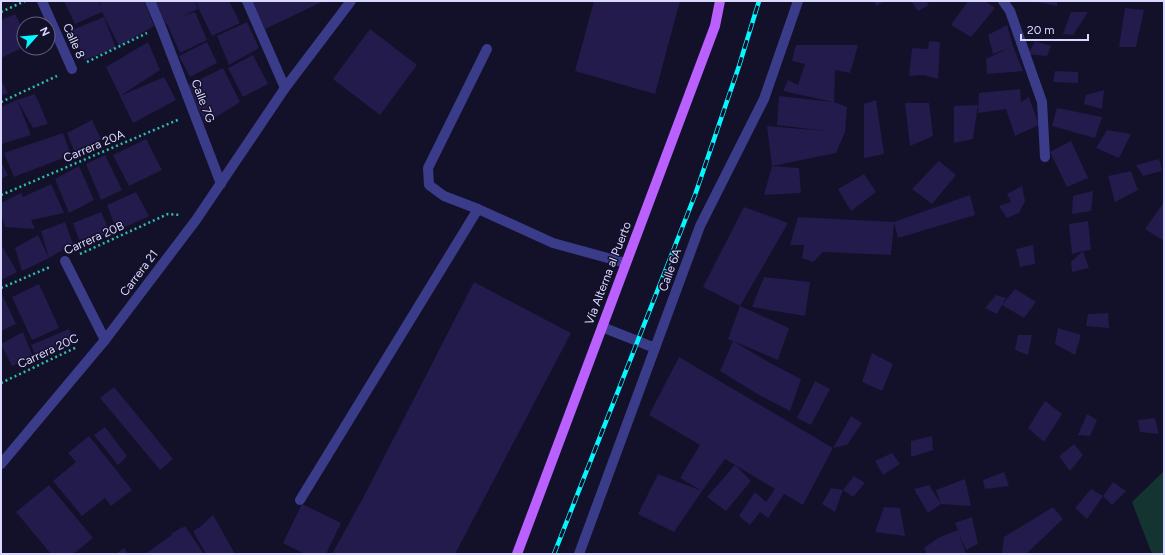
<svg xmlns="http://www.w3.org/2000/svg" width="1165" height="555" viewBox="0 0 1165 555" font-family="Figtree,sans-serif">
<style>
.green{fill:#133431}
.building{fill:#221b4b}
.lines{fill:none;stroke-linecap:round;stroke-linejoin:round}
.path{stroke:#2dbfad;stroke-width:2.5;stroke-dasharray:2 3;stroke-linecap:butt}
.service{stroke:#3a3c8a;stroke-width:10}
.minor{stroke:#3a3c8a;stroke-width:10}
.primary{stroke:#b960ff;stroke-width:10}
.rail-casing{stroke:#05f6ff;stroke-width:4.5}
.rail{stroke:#13102a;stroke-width:3;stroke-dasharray:9;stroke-linecap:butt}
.labels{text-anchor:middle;stroke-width:3;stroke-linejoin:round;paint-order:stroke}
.street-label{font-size:12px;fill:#dad9ff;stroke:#13102a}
</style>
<rect width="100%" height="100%" fill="#13102a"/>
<polygon class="green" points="1164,471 1164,554 1152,554 1132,502"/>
<g class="building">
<polygon points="64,1 98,1 102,10 99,1 144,1 154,26 119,46 102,12 75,24"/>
<polygon points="154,1 194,1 198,9 183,16 195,12 207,40 180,53 167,24 166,24"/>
<polygon points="195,1 229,1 240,23 212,36"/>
<polygon points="252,1 324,1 265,29"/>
<polygon points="594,1 680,1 655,94 575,71"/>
<polygon points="874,1 885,1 876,6"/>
<polygon points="911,1 926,1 929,5 918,11"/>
<polygon points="968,1 985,1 995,8 971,37 951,25"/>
<polygon points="1032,1 1057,1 1057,6"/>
<polygon points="1125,8 1144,10 1136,47 1119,47"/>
<polygon points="1071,12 1088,12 1073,35 1063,34"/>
<polygon points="15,14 24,31 24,47 1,58 1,20"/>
<polygon points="104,17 116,48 84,60 72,30"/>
<polygon points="247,22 259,48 229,65 217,36"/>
<polygon points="1007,25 1013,46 1023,71 987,74 986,59 1009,48 993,54 988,35"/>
<polygon points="370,29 417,65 380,115 333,79"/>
<polygon points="929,41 940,42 938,79 923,75 909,76 912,48 928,49"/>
<polygon points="1035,41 1051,46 1047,56 1028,54"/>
<polygon points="148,42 160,70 120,96 164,77 176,100 133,123 120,96 106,67"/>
<polygon points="207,42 217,63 190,77 179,56"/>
<polygon points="796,45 858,45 850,73 835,70 834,102 847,107 845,132 836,153 772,166 799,168 801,193 764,195 772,166 767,126 826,131 777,125 779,96 833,102 783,91 788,80 798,85 805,64 792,61"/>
<polygon points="253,55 268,84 243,97 228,68"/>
<polygon points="223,68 240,102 205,124 188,85"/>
<polygon points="1055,71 1078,72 1078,83 1053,82"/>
<polygon points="1,80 8,93 1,96"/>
<polygon points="1020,89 1021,102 1029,97 1039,125 1015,136 1006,109 978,113 979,93"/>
<polygon points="1104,90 1102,109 1084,104 1086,95"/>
<polygon points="35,94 48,124 33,128 17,100 31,135 1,144 1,107 17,100"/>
<polygon points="876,100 884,154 864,158 864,104"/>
<polygon points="905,103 929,103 933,136 910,146"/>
<polygon points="978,105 973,139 954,143 954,106"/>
<polygon points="1057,108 1102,117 1095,138 1052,126"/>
<polygon points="92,120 101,139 75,153 67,133"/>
<polygon points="1107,130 1131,134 1119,158 1096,148"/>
<polygon points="63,133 71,155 14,177 4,153"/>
<polygon points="146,139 162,170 129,186 113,155"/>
<polygon points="1071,141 1088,178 1067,187 1050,152"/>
<polygon points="105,155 122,190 101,200 86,164"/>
<polygon points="1159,159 1162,171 1143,176 1136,165"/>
<polygon points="939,161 956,175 932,204 912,189"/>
<polygon points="1,162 8,175 1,179"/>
<polygon points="79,166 94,200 69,213 55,179"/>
<polygon points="1131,171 1138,190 1115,202 1108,176"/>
<polygon points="864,174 876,192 851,211 838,189"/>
<polygon points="51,184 64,213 31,220 35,229 5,227 1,213 1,203 21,193 23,197"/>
<polygon points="1022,186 1025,201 1019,213 1007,218 999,206 1011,202 1007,194"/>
<polygon points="1093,191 1091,211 1072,214 1073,196"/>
<polygon points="136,192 149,216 117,231 107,205"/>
<polygon points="970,195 975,215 898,238 894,222 891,255 823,252 813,262 802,258 804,245 790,245 798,217 894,222"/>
<polygon points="1164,202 1164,241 1145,229"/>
<polygon points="744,207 788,223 740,306 703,287"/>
<polygon points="101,212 111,234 79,240 73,223"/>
<polygon points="1088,221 1091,250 1083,251 1089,268 1072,272 1071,262 1083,251 1072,254 1069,224"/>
<polygon points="65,222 73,244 49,258 41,231"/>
<polygon points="38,235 49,258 22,271 15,248"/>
<polygon points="1,244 17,272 1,280"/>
<polygon points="1033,245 1035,264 1020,267 1016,249"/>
<polygon points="764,277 810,282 805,316 752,307"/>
<polygon points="474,282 571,333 455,554 332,554 364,496"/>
<polygon points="39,284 59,328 32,340 12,297"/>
<polygon points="1015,289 1036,302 1024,318 1002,305"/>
<polygon points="1,292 16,324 1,331"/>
<polygon points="996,295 1006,298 997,314 985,308"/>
<polygon points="740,306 789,328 778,360 728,339"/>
<polygon points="1108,313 1109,328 1086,326 1088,314"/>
<polygon points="1058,328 1081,335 1075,355 1055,344"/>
<polygon points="69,329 75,343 37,359 31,345"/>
<polygon points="23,332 33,357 12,366 1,344"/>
<polygon points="1018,335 1032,335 1028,355 1015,350"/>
<polygon points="733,341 772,364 801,379 790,411 759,395 720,371"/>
<polygon points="872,353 893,364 882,391 862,382"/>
<polygon points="679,357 833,448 803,505 784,494 768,518 760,512 750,525 739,516 755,492 766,502 775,489 725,459 702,491 674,532 638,514 658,474 702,491 680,478 700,445 649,415"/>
<polygon points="815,381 830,389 811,425 797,418"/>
<polygon points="114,387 173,459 160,470 100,398"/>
<polygon points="1045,401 1062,414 1044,442 1028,428"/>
<polygon points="1087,414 1097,420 1090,436 1078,435"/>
<polygon points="851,416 862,423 847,445 833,448"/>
<polygon points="1155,418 1159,434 1140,432 1138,420"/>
<polygon points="105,427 127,456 118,465 94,435"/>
<polygon points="89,436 132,490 111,506 105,498 82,516 53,481 76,462 68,453"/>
<polygon points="932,436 933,450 911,457 911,441"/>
<polygon points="1074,444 1083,455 1070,471 1059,456"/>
<polygon points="892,453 900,464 883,475 875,461"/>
<polygon points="735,465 751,481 726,511 707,497"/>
<polygon points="1004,472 1009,486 985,489 983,480"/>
<polygon points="854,476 865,483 853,497 843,490"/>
<polygon points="965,479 971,506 941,504 936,490"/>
<polygon points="1113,482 1126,491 1112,505 1103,496"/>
<polygon points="49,485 93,538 73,554 51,554 16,512"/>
<polygon points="929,485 941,504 928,513 914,489"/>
<polygon points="831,488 843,490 835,512 822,504"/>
<polygon points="1091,489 1103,496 1087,519 1075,508"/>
<polygon points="302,504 341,523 326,554 305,554 283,543"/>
<polygon points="884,507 900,508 905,536 875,532"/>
<polygon points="1053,507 1063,519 1026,554 1002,554 1004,537"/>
<polygon points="213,515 235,554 206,554 193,531 200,527"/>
<polygon points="972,517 978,544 966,550 959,534 966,554 927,554 924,548 938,538 958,530 955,523"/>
<polygon points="185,526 204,554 145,554 172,535 171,534 182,527 183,528"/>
<polygon points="124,548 128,554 116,554"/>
</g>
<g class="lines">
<g class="path">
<polyline points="1,12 25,1"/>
<polyline points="87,62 147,33"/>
<polyline points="1,102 57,76"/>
<polyline points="1,195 180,119"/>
<polyline points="80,254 168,214 180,215"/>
<polyline points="1,288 50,267"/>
<polyline points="1,383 77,347"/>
</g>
<g class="service">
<polyline points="487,49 428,168 429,185 444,196 478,209 553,243 626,263"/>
<polyline points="300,500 478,209"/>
</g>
<g class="minor">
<polyline points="42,1 72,69"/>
<polyline points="150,1 161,27 221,184"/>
<polyline points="247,1 285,88"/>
<polyline points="1003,1 1010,11 1042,102 1045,157"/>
<polyline points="65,261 105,340"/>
<polyline points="602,327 655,348"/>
<polyline points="1,464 105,340 196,220 285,88 351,1"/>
<polyline points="579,554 700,226 764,99 798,1"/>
</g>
<polyline class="primary" points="517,554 715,26 720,1"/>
<defs>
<polyline id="rail" points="554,554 695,195 739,66 759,1"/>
</defs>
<use href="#rail" class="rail-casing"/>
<use href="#rail" class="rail"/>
</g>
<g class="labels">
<g class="street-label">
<text transform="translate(74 41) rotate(66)" y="4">Calle 8</text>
<text transform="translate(203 101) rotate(69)" y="4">Calle 7G</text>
<text transform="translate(94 146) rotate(-23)" y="4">Carrera 20A</text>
<text transform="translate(94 238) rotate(-24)" y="4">Carrera 20B</text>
<text transform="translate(670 270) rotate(-70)" y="4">Calle 6A</text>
<text transform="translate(139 273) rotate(-53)" y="4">Carrera 21</text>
<text transform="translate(608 273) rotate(-69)" y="4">Vía Alterna al Puerto</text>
<text transform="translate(48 351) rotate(-25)" y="4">Carrera 20C</text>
</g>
</g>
<rect width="1165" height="555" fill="none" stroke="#dad9ff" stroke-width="4"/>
<g transform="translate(36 36) rotate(63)"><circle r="19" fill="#13102a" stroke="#63607f"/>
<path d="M0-3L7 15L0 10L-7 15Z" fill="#05f6ff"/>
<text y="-6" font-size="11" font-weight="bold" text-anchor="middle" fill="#dad9ff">N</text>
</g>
<path d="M1021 34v6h67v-6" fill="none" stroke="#dad9ff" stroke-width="2"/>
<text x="1027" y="34" font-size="12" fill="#dad9ff" stroke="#13102a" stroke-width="3" paint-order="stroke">20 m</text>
</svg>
